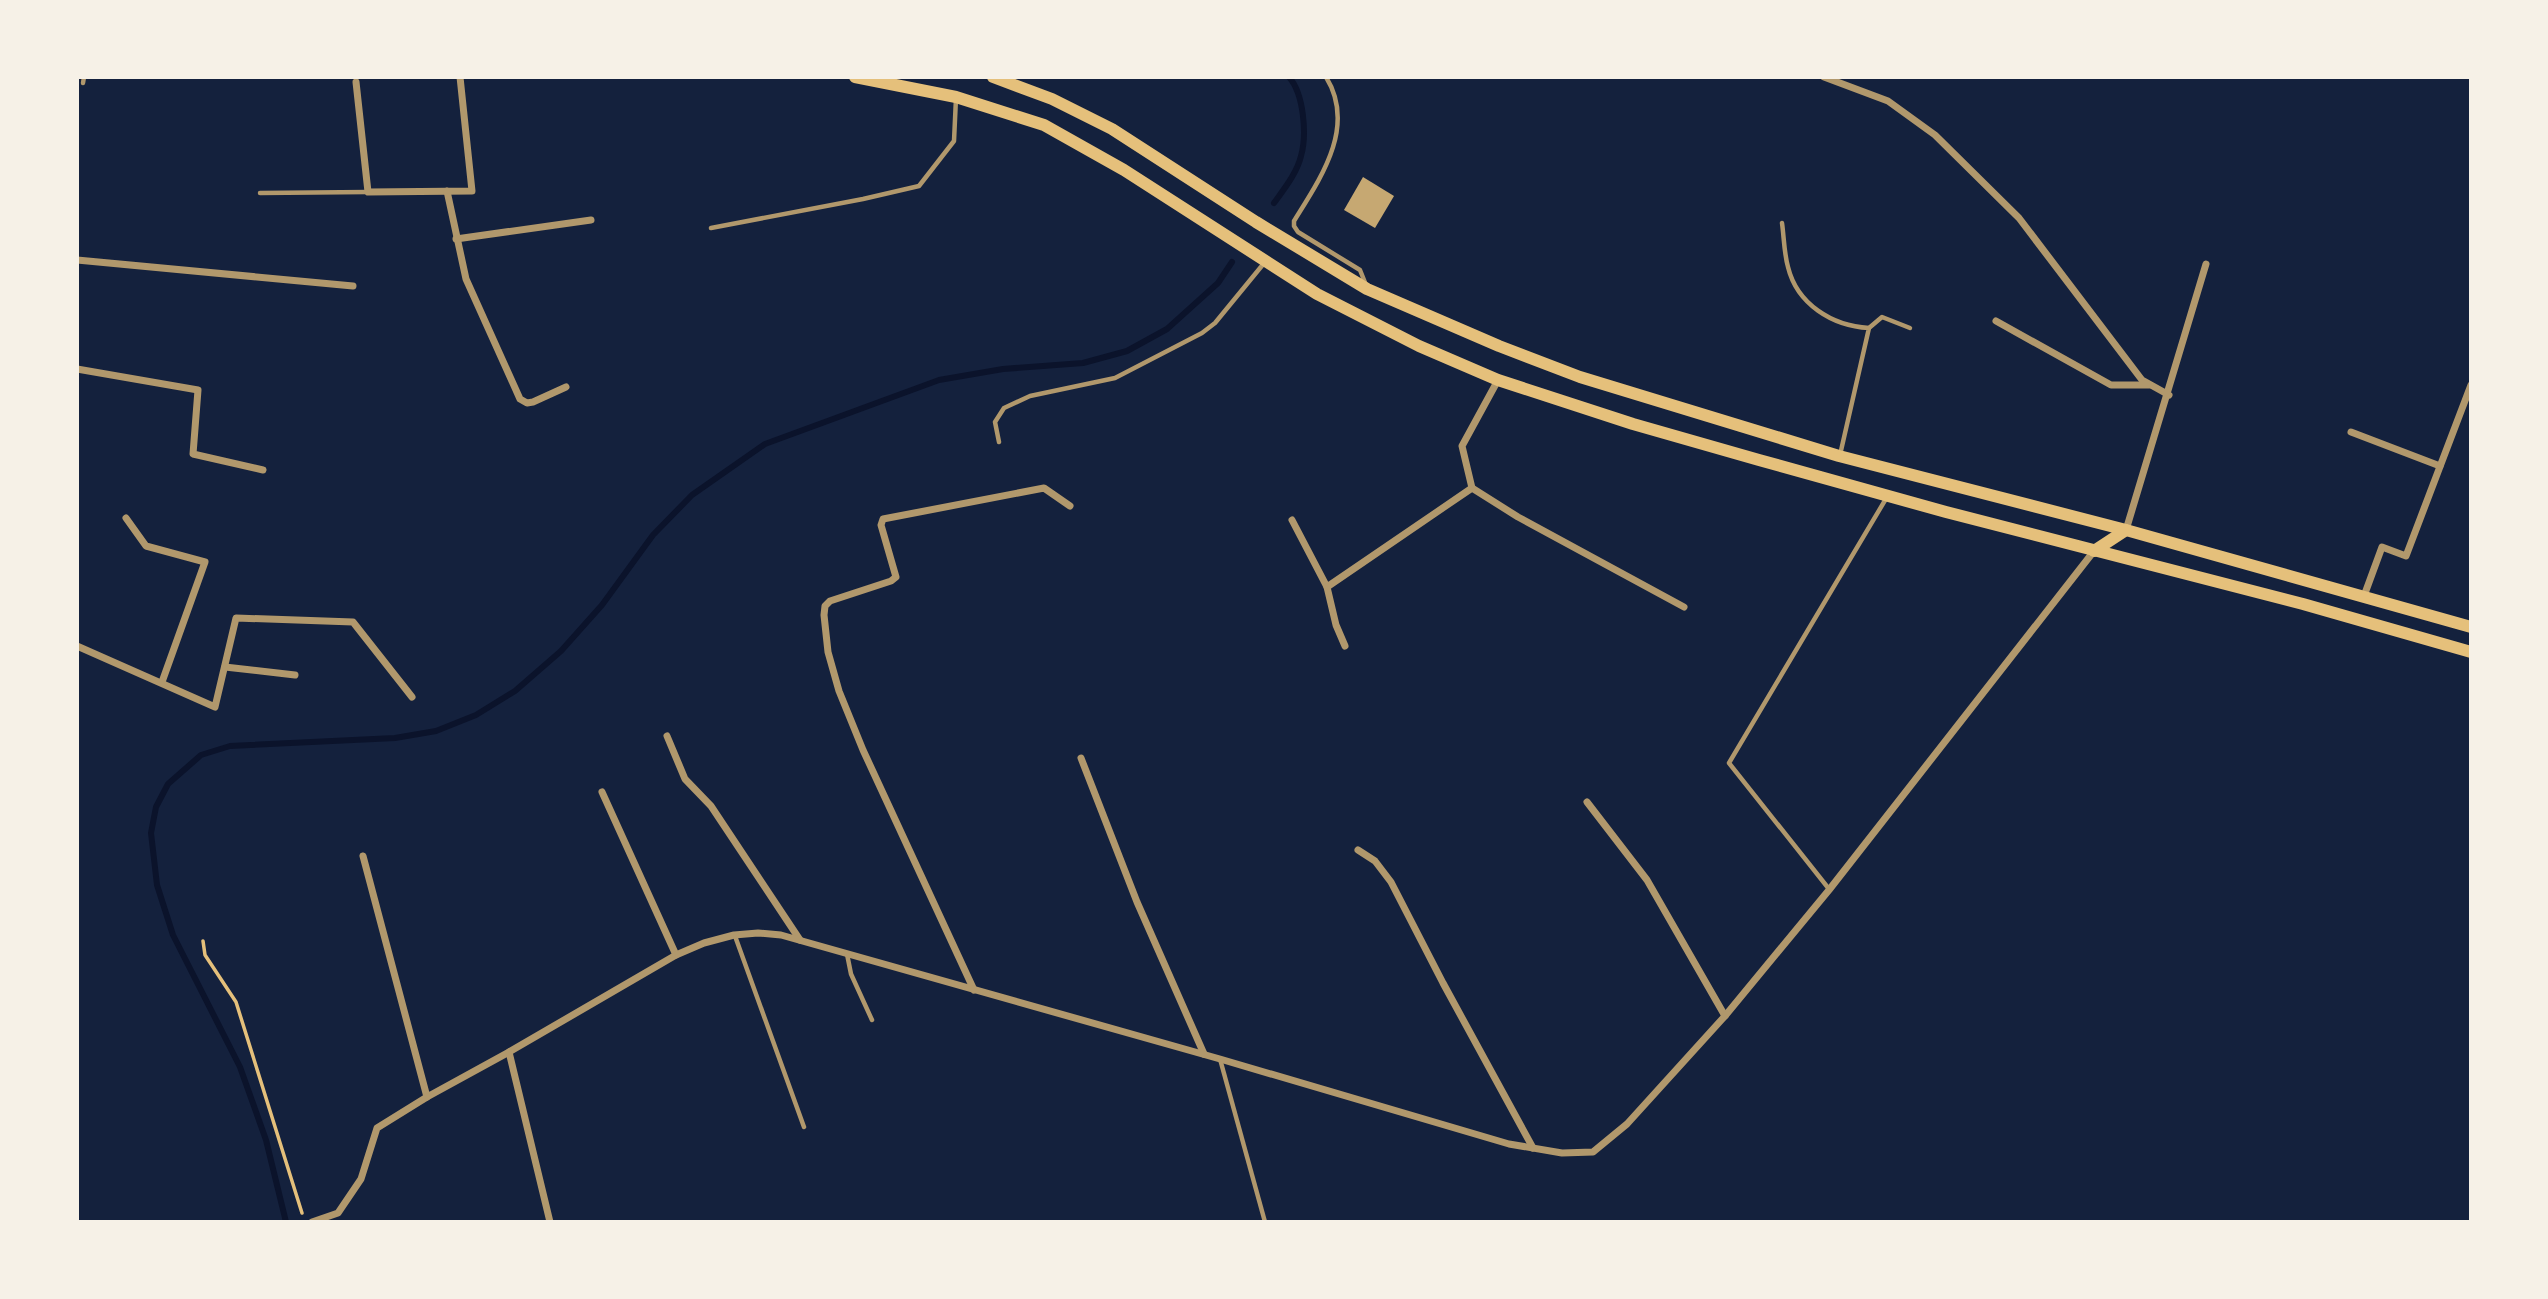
<svg xmlns="http://www.w3.org/2000/svg" width="2548" height="1299" viewBox="0 0 2548 1299" font-family="'Varela Round',sans-serif">
<style>
.lines{fill:none;stroke-linecap:round;stroke-linejoin:round}
.stream{stroke:#0b132b;stroke-width:6}
.building{fill:#c6a872}
.path{stroke:#e5c07b;stroke-width:3.5}
.service{stroke:#b1986c;stroke-width:4.5}
.minor{stroke:#b1986c;stroke-width:7}
.secondary{stroke:#e5c07b;stroke-width:12}
</style>
<rect width="100%" height="100%" fill="#14213d"/>
<g class="lines">
<g class="stream">
<path d="M1274,203C1284,189 1297,173 1301,156C1307,135 1304,94 1289,77"/>
<polyline points="286,1222 266,1140 240,1067 173,935 157,885 151,833 156,807 168,784 201,755 230,746 395,738 436,731 476,715 515,691 561,651 602,605 653,535 692,495 765,444 939,380 1003,369 1083,363 1127,351 1167,329 1218,283 1232,262"/>
</g>
</g>
<polygon class="building" points="1363,177 1394,196 1375,228 1344,210"/>
<g class="lines">
<polyline class="path" points="203,941 205,955 236,1002 302,1213"/>
<g class="service">
<path d="M1326,77C1357,127 1320,179 1294,221V226L1298,232L1360,270L1366,285"/>
<polyline points="83,83 84,77"/>
<polyline points="260,193 368,192"/>
<path d="M1782,223C1784,237 1784,253 1788,267C1797,304 1832,326 1869,328L1840,455"/>
<polyline points="711,228 863,199 919,186 954,141 956,98"/>
<polyline points="1869,328 1882,317 1910,328"/>
<polyline points="999,442 995,422 1004,408 1030,396 1115,378 1202,333 1215,323 1265,262"/>
<polyline points="1829,889 1729,763 1887,497"/>
<polyline points="735,936 804,1127"/>
<polyline points="847,954 851,974 872,1020"/>
<polyline points="1220,1059 1265,1222"/>
</g>
<g class="minor">
<polyline points="1824,77 1888,101 1935,135 2019,218 2142,380 2169,395"/>
<polyline points="356,82 368,192 472,191 460,77"/>
<polyline points="447,191 466,279 520,399 527,403 533,402 566,387"/>
<polyline points="456,239 591,220"/>
<polyline points="77,260 353,286"/>
<polyline points="1996,321 2111,385 2149,385"/>
<polyline points="77,369 198,390 193,454 263,470"/>
<polyline points="2351,432 2440,466"/>
<polyline points="1472,488 1518,517 1684,607"/>
<polyline points="126,518 146,546 205,562 162,682"/>
<polyline points="1292,520 1327,587 1472,488 1462,446 1498,380"/>
<polyline points="2126,530 2206,264"/>
<polyline points="1327,587 1336,625 1345,646"/>
<polyline points="2364,596 2382,547 2406,556 2471,385"/>
<polyline points="77,646 215,707 236,618 353,622 412,697"/>
<polyline points="225,667 295,675"/>
<polyline points="667,736 685,779 711,806 800,940"/>
<polyline points="1081,758 1137,902 1204,1054"/>
<polyline points="602,792 676,955"/>
<polyline points="1587,802 1647,880 1725,1016"/>
<polyline points="1358,850 1375,861 1391,882 1443,983 1533,1148"/>
<polyline points="363,856 427,1097 509,1052"/>
<polyline points="974,990 863,750 839,691 828,652 824,615 825,606 830,601 891,581 896,577 881,525 883,519 1044,488 1070,506"/>
<polyline points="312,1222 338,1213 361,1179 377,1128 427,1097"/>
<polyline points="550,1222 509,1052 676,955 704,943 734,935 758,933 781,935 1220,1059 1509,1144 1562,1153 1593,1152 1627,1124 1725,1016 1829,890 2094,551"/>
</g>
<g class="secondary">
<polyline points="855,77 956,97 1044,125 1124,170 1317,294 1419,346 1498,380 1633,424 1759,460 1946,512 2303,604 2471,652"/>
<polyline points="993,77 1052,99 1112,129 1256,222 1367,289 1499,346 1580,377 1839,456 2126,530 2471,627"/>
<polyline points="2094,551 2126,530"/>
</g>
</g>
<rect width="2548" height="1299" fill="none" stroke="#f6f1e7" stroke-width="158"/>
</svg>
